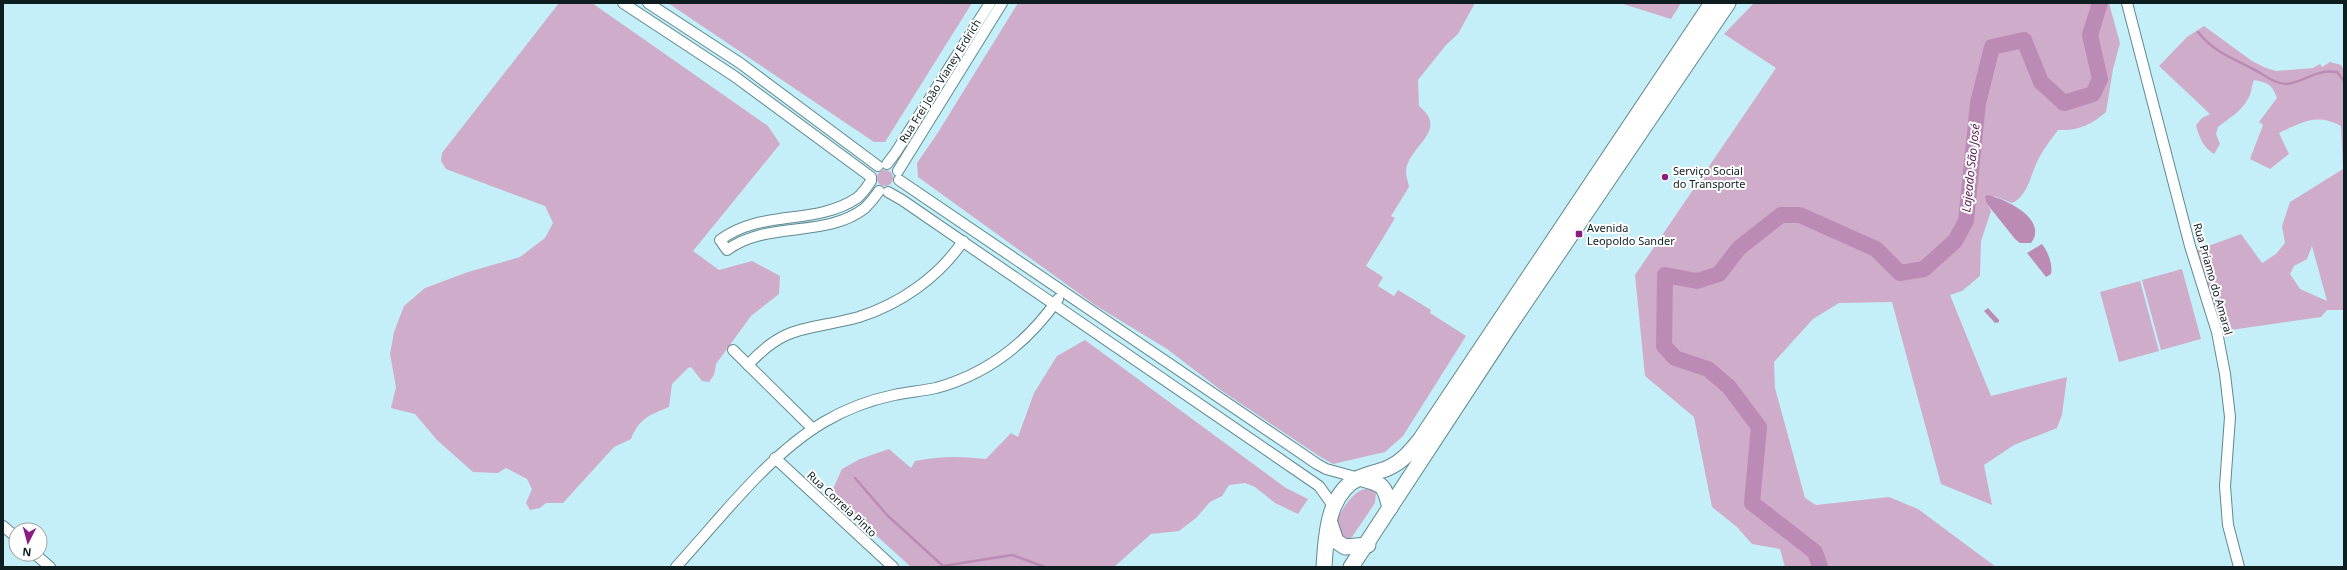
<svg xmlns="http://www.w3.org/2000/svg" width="2347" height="570" viewBox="0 0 2347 570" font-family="'Noto Sans',sans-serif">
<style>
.green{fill:#d0accb;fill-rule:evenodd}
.water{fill:#bc8bb5}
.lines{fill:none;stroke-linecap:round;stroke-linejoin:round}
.stream{stroke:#bc8bb5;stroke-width:2.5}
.river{stroke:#bc8bb5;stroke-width:16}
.minor-casing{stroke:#608990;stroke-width:12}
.highway-casing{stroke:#608990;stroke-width:17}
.minor{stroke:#fff;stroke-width:10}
.highway{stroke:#fff;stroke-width:15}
.poi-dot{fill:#8a1d82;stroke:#fff;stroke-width:1.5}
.labels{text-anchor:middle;stroke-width:4;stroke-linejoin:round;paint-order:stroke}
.street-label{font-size:11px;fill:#0d1d20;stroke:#fff}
.poi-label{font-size:11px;fill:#0d1d20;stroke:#fff;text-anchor:start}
.water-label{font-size:12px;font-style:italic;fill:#551b50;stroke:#fff}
</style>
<rect width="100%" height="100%" fill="#c4eff8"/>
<g class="green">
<path d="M559,3H592L768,126L780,144L693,251L719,270L752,261L780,276L779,294L751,316L716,364L714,375L709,382L702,381L691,367L688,368L672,384L669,407C650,415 639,418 631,439L614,447L563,503H546L540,508L530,510L526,503L532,489L527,479L506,468L498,473L473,472L437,440L415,414L391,408L396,387L390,354L394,332L404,306L425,288L468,272L520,257L545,238L553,223L545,206L446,169L441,161L442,153Z"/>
<polygon points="668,3 972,3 885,142 874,142"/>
<path d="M1018,3H1475L1458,34L1446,45L1418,80L1419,106C1450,131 1408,146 1406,171C1406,176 1408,182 1409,187L1391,216L1395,218L1366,266L1383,277L1378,286L1394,296L1398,290L1431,310L1430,313L1466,336L1403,436L1385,452L1333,464L1319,456L1222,391L1167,349L1095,305L918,177L917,163L937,134Z"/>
<polygon points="1620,3 1681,3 1671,19"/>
<path d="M1754,3H2109L2120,43L2113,69L2106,112C2091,125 2078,131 2058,130C2052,138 2045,147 2040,156C2031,171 2029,196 2012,203L1994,196L1987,204L1991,211L1981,241L1980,276L1962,291L1950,295L1991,396L2067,377L2062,415L2057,428L2014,445L1984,465L1992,505L1941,484L1892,302L1839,303L1813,319L1774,362L1775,388L1805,498L1816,505L1889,497L1918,509L1996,567H1785L1780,549L1752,544L1737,527L1712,507L1694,417L1645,376L1635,275L1776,68L1724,34Z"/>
<path d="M2204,26L2252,61L2266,68L2276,71L2313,68L2320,64L2322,67L2330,62L2341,65L2344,70V310H2327L2321,317L2217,332L2192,252L2241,234L2262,263L2276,254L2285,243L2282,226L2290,202L2343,169L2341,126C2316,113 2303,122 2279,133L2289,154L2270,169L2250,159L2263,125L2259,122L2277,98C2272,84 2268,83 2254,80C2251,86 2252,93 2248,99C2241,112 2229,118 2218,127L2216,134L2220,144L2214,154C2203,147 2199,137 2196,125L2202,118L2210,114L2159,66L2187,37ZM2312,246L2327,301L2300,289L2290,274L2294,266L2307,259Z"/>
<circle cx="885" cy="178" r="8"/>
<polygon points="2182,269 2201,339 2161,350 2142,280"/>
<polygon points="2140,281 2159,351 2119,362 2100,292"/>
<path d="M1085,340L1286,488L1308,499L1298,514L1275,503L1255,487L1245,483L1229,485L1222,496L1210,502L1196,518L1179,531L1151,534L1114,567H911L836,499L832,491L842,469L860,459L889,449L911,468L915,461C939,456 961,456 986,459L1011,433L1018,437L1034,393L1057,356Z"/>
<path d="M1368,488L1376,493L1375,503L1352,537L1348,539H1344L1337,521C1342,508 1354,490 1368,488Z"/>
</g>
<g class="water">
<path d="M1987,195C2004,198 2049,219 2031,243H2020L2015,239L1987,204L1985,197Z"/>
<path d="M2042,244C2048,252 2053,264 2051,274L2046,277L2027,253Z"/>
<polygon points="1988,308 1999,320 1999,322 1995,323 1984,311"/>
</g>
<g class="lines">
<g class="stream">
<path d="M2198,32C2214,52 2230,57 2251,68C2261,72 2275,85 2287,84C2305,82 2315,69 2337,72L2344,81"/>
<polyline points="855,478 887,515 943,566 1012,555 1045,567"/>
</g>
<polyline class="river" points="1820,567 1815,552 1752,503 1759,427 1729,387 1708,369 1675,358 1664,346 1665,275 1697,281 1719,274 1739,248 1781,215 1800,215 1876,249 1900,273 1924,269 1955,241 1966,221 1978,103 1992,47 2024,40 2041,82 2064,103 2093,94 2100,79 2090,35 2100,3"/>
<defs>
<g id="minor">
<polyline points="623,3 734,76 871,177"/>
<polyline points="648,3 740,63 878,166"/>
<polyline points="2127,3 2190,246 2217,332 2225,374 2230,417 2225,486 2228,525 2239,567"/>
<polyline points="887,164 896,152 990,3"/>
<polyline points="898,171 1002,3"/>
<polyline points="899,180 1317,464 1326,469 1359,478"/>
<path d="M871,181C867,187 862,194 857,198C815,226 761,209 720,240L727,250C768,220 825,239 865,208C870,203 875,197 879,191"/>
<polyline points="888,192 902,200 1319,486 1334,507"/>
<polyline points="733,350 813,429"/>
<path d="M748,365C787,322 809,331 859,317C900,304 939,277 963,241"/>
<polyline points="775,458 893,567"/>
<polyline points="3,526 16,537"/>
<polyline points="35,554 50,567"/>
<path d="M676,567C720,519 768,455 824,422C846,409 870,400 894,395C908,392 922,391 936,388C987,374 1028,342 1058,299"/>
</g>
<g id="highway">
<path d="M1359,478C1384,485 1384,484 1390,508"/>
<polyline points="1330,523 1336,541 1345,547 1368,545"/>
<path d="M1324,567C1326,537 1327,493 1359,478C1368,474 1379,472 1388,468C1402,462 1411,451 1420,440L1712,3"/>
<polyline points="1351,567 1509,326 1728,3"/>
</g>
</defs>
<use href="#minor" class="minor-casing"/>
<use href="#highway" class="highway-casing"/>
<use href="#minor" class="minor"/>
<use href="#highway" class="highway"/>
</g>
<g class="poi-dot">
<circle cx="1665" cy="177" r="4"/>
<rect x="1575" y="230" width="8" height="8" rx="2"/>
</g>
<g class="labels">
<g class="street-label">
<text transform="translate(940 81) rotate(-58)" y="4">Rua Frei João Vianey Erdrich</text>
<text transform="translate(2213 279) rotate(74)" y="4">Rua Priamo do Amaral</text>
<text transform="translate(842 504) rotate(43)" y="4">Rua Correia Pinto</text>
</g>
<g class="poi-label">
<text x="1673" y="175">Serviço Social<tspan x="1673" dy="13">do Transporte</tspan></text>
<text x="1587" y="232">Avenida<tspan x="1587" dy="13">Leopoldo Sander</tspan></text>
</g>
<g class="water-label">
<text transform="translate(1971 168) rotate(-84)" y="4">Lajeado São José</text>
</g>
</g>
<rect width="2347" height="570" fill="none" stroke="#0d1d20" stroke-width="8"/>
<g transform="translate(28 542) rotate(186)"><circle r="19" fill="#ffffff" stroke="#9ea5a6"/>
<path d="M0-3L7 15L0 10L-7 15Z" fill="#8a1d82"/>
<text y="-6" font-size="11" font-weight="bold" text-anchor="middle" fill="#0d1d20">N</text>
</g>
</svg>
